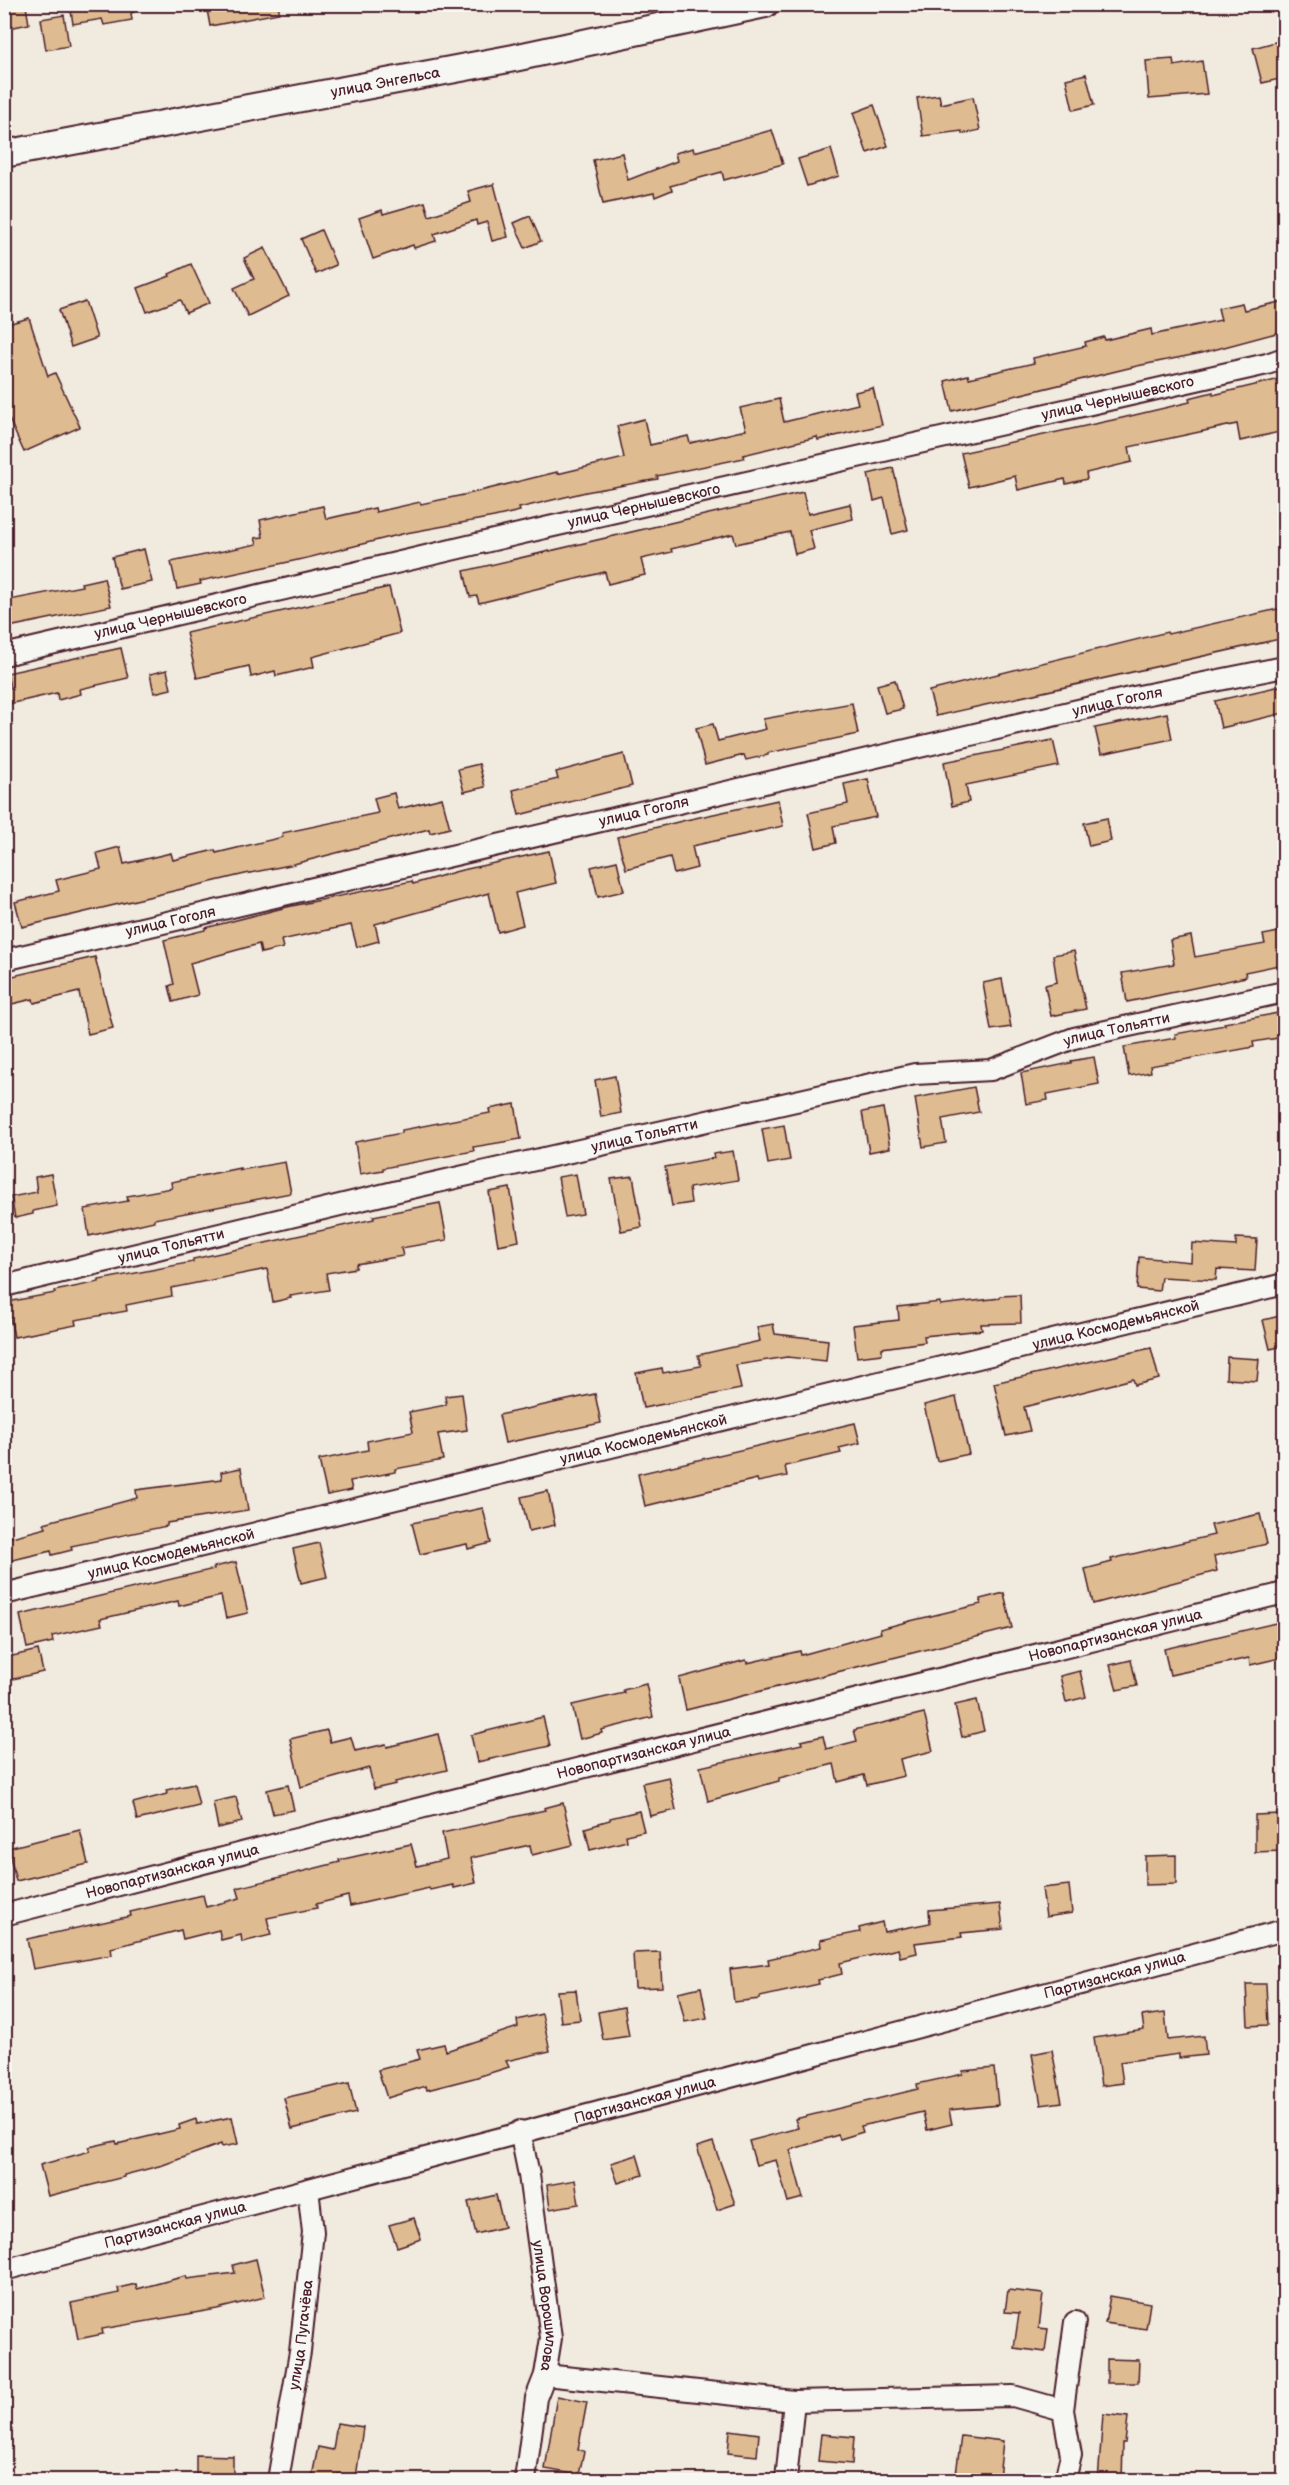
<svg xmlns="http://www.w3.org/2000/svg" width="1289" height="2485" viewBox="0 0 1289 2485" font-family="'Balsamiq Sans',sans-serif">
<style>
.building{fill:#debb90;stroke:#4a1f2b;stroke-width:1.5}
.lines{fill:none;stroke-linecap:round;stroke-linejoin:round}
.minor-casing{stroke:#4a1f2b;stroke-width:24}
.tertiary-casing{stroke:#4a1f2b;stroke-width:30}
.minor{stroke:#f6f6f2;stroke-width:20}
.tertiary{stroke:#f6f6f2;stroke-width:26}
.labels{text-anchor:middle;stroke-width:6;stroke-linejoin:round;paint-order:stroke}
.street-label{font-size:15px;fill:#4a1f2b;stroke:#f6f6f2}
</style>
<rect width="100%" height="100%" fill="#f1eade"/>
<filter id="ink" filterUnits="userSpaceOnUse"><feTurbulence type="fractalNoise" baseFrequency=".0167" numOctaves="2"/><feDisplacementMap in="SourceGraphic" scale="12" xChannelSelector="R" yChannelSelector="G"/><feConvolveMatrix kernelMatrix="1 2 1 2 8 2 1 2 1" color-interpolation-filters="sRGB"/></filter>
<g filter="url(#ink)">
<g class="building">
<polygon points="70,4 133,4 134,12 131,13 132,20 104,25 102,19 73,24"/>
<polygon points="206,4 279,4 279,13 210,26"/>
<polygon points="26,6 29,24 4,29 4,9"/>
<polygon points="64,15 69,46 46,50 41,19"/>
<polygon points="1279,41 1284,62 1284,78 1262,83 1253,48"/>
<polygon points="1173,59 1174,66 1202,61 1207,94 1149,99 1146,61"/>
<polygon points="1086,74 1094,105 1073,110 1066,79"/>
<polygon points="939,95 941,104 973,97 980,130 962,134 962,131 923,136 917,98"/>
<polygon points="874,105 888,146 867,153 853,113"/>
<polygon points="772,130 783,164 724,180 722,172 670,186 672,190 655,197 654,193 603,204 593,160 622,153 628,180 677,161 675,153 693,148 694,152"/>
<polygon points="831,149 839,176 807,186 798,159"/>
<polygon points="494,184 508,237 492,241 487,222 477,225 476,220 434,234 436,241 414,248 413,245 373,259 359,218 382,210 383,214 425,202 429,216 471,202 468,191"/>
<polygon points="530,216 541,241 525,248 514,223"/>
<polygon points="321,230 336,265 316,274 301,239"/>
<polygon points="265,248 289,296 248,316 234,288 254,279 244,258"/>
<polygon points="191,264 209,303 186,313 180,300 147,312 138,288 170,276 169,274"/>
<polygon points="85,301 97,338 71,347 59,310"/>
<polygon points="1284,301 1284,331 1202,353 1137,366 952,411 945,381 968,375 969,378 1034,363 1033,358 1086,346 1085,342 1104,337 1105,340 1151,329 1152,335 1221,320 1218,308 1242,303 1244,310"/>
<polygon points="29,318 48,376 55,373 80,427 24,452 4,408 4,325"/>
<polygon points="1284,378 1284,431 1240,441 1237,424 1129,447 1132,462 1086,473 1087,479 1066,484 1065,479 1018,490 1015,476 969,487 961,453 1122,418 1190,402 1189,398 1213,392 1213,395"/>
<polygon points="873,388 882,425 818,440 817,437 743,455 744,458 657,476 658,479 586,492 519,508 520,511 494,517 406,533 307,558 200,581 201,584 177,589 171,562 257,544 255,538 263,537 260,520 323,506 326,519 375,508 376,512 420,502 421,504 468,494 557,472 557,474 624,458 617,426 644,419 650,445 688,436 690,443 746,430 740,408 779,399 784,422 858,404 855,392"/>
<polygon points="893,468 908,530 892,534 884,498 874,501 868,474"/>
<polygon points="803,492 808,514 850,504 853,519 809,530 814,549 795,554 790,532 736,544 733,534 671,549 672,552 641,559 645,575 608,584 605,572 479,603 477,596 470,597 464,571"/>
<polygon points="144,549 152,582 120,589 112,557"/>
<polygon points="104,578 111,606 4,628 4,601 82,586 81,583"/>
<polygon points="389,587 400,633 312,657 314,667 276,676 275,671 251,677 249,666 197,678 186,633"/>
<polygon points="1282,608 1284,638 936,716 929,691 1167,632 1168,634"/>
<polygon points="121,648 128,678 80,689 81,694 58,700 57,693 4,705 4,689 10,688 7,673"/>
<polygon points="167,670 171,689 154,693 150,674"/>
<polygon points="895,680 903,709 885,713 877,685"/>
<polygon points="1284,685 1284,713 1221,728 1215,701"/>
<polygon points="852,703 858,734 768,753 768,755 746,760 744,755 705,765 696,728 713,724 718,741 766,729 763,719"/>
<polygon points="1167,713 1172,739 1101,754 1095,728"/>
<polygon points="1053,740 1059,766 966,785 969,802 952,806 944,762"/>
<polygon points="624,754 632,786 519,815 513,790 558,779 556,772"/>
<polygon points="479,764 485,787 464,792 458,769"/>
<polygon points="868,779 876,817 833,826 836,843 816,848 808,813 848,804 844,784"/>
<polygon points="394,793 398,809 442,798 450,828 430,833 429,829 290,865 245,874 22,927 15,902 59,891 56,880 101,869 97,853 120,847 124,864 171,853 173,860 215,850 216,853 283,837 282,833 378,813 374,798"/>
<polygon points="778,800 783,826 692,846 697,868 674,874 670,857 626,869 617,837 686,820"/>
<polygon points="1107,818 1111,841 1089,846 1084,823"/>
<polygon points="549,851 556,883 515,893 523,925 498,932 489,893 375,924 379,941 357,947 351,925 281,940 283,948 261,953 259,944 190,963 198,995 173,1002 169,986 174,984 164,940 205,930 205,928 287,907 412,881 413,884 458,871"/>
<polygon points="617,861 624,891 598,897 591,867"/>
<polygon points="1284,931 1284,964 1245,972 1246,977 1127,1002 1122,973 1174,964 1170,940 1191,936 1195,957 1265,944 1263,935"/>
<polygon points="1074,951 1086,1009 1051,1016 1045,985 1057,982 1053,955"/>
<polygon points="95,957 113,1028 88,1034 79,992 34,1003 33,999 4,1006 4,978"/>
<polygon points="1002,979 1011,1027 991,1030 983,983"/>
<polygon points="1284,1012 1284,1037 1253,1042 1254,1047 1150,1066 1151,1072 1129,1076 1124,1047 1176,1038 1175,1034 1225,1025 1224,1023"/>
<polygon points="1094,1057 1099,1084 1047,1094 1048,1100 1026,1104 1021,1073 1071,1063 1071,1061"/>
<polygon points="615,1076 621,1113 601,1117 595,1080"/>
<polygon points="974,1087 979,1112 942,1119 946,1143 923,1147 915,1098"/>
<polygon points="515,1104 521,1139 473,1147 474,1151 383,1168 383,1170 360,1174 355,1142 402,1133 402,1130 490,1113 489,1109"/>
<polygon points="883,1108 890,1148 869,1152 862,1112"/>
<polygon points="784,1125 790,1160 768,1164 762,1129"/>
<polygon points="733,1151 738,1180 689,1188 691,1203 672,1206 665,1167 714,1158 713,1154"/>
<polygon points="285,1162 291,1193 154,1219 154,1221 89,1236 85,1209 128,1201 127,1196 172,1188 171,1182 240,1168 240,1170"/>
<polygon points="51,1174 57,1206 33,1211 33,1214 15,1218 11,1197 37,1192 35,1177"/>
<polygon points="576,1174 583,1214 565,1217 558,1177"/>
<polygon points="633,1176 642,1227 621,1231 611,1179"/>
<polygon points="510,1188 519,1241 498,1245 489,1192"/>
<polygon points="440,1203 447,1240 401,1248 403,1256 356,1264 356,1268 326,1273 329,1290 290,1296 291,1298 273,1302 267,1269 171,1288 172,1296 126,1305 127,1311 75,1320 76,1325 14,1337 7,1302 55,1293 54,1291 99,1282 99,1280 193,1262 193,1259 374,1219 373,1216"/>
<polygon points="1236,1238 1257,1239 1255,1271 1217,1269 1216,1280 1161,1277 1159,1291 1137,1289 1139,1257 1191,1262 1192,1243 1236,1246"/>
<polygon points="1020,1295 1021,1323 981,1324 982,1330 924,1336 925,1342 882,1348 882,1354 857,1357 853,1325 899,1320 898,1307 940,1302 940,1305 1000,1298 1000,1296"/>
<polygon points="1284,1315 1284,1346 1270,1349 1263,1320"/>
<polygon points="773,1324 775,1334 828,1340 826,1361 787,1357 736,1365 741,1389 643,1408 636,1373 662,1368 663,1373 701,1366 698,1355 760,1341 757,1327"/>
<polygon points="1151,1348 1159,1379 1135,1385 1133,1379 1024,1407 1030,1431 1006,1436 994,1383"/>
<polygon points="1227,1357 1259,1359 1257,1381 1226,1379"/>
<polygon points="462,1394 467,1430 438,1434 443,1460 395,1469 395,1472 350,1481 352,1490 327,1495 319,1460 368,1450 367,1441 413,1432 409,1412 446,1405 445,1396"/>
<polygon points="595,1394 601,1423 505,1443 499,1415"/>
<polygon points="956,1397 969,1454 937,1461 924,1405"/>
<polygon points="855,1423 860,1443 839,1448 841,1453 785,1466 787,1476 758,1482 757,1479 645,1506 638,1474"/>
<polygon points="241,1468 248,1510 167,1523 167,1526 71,1546 72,1550 52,1555 51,1551 4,1562 4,1539 46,1528 44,1523 137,1498 136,1490 222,1479 221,1472"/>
<polygon points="548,1491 555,1525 529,1531 521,1497"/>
<polygon points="483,1508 491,1543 468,1549 467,1544 420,1554 412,1523"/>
<polygon points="1260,1514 1267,1544 1214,1556 1217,1571 1093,1604 1085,1569 1112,1562 1111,1559 1214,1535 1211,1525"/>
<polygon points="319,1543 327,1577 301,1583 293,1549"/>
<polygon points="236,1562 248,1613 226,1618 221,1596 179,1606 178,1601 100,1619 102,1625 52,1636 53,1642 27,1648 20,1615 214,1569 214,1567"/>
<polygon points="1004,1593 1012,1628 686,1710 679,1678 746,1660 747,1663 800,1651 801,1655 881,1633 880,1629 910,1621 981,1604 980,1599"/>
<polygon points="1284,1621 1284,1657 1250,1665 1249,1658 1170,1675 1164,1649"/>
<polygon points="38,1650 43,1672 4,1681 4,1658"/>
<polygon points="1131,1660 1137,1686 1117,1690 1110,1665"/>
<polygon points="1080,1671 1086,1697 1066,1702 1060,1676"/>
<polygon points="646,1684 653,1717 601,1730 602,1733 580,1739 572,1705 624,1693 623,1690"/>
<polygon points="977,1700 984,1731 962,1737 955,1705"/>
<polygon points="924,1713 933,1751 900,1759 904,1776 867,1785 864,1775 838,1782 834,1764 779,1778 779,1781 708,1801 700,1767 802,1744 801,1741 823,1736 826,1749 857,1741 854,1730"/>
<polygon points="543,1717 550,1746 477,1762 471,1735"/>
<polygon points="327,1730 330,1742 351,1737 355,1751 386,1744 387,1747 438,1734 447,1770 395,1782 396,1784 374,1789 369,1768 301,1787 290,1739"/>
<polygon points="669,1777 676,1810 650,1816 642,1783"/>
<polygon points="194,1784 199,1805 137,1820 133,1803 167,1794 166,1790"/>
<polygon points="288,1785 294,1810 273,1814 267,1790"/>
<polygon points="236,1797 242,1822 218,1828 213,1802"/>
<polygon points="563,1803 573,1845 532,1855 530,1845 471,1858 476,1883 454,1888 453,1885 430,1890 429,1888 350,1906 348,1896 316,1904 317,1908 267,1918 271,1935 242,1942 241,1935 221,1940 219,1930 183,1939 181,1930 111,1948 112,1955 33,1969 27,1939 131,1916 130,1912 203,1895 206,1907 240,1898 237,1888 340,1862 339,1860 411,1844 417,1866 447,1859 442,1833 545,1810 544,1808"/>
<polygon points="639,1811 644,1831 626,1835 627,1841 590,1850 585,1828 599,1824 599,1823 610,1820 610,1818"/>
<polygon points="1281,1814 1282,1851 1255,1852 1255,1815"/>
<polygon points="80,1830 88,1864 16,1881 8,1848"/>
<polygon points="1176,1855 1176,1884 1145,1885 1145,1856"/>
<polygon points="1069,1885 1072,1913 1046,1917 1042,1888"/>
<polygon points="1000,1904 1003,1929 961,1933 962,1937 915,1943 917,1953 900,1957 898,1949 840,1963 842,1974 818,1980 819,1984 760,1997 760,1999 734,2002 730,1969 769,1964 768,1959 821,1947 820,1940 860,1932 859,1928 882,1922 884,1932 930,1923 929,1910"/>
<polygon points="660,1952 662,1987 635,1988 633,1953"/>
<polygon points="1246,1984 1266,1984 1268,2025 1248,2026"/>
<polygon points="701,1987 707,2018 685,2022 678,1992"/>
<polygon points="576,1990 580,2020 561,2022 557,1991"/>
<polygon points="624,2007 629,2036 603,2040 598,2012"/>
<polygon points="1165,2013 1168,2040 1204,2036 1206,2055 1179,2058 1179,2054 1120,2062 1123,2083 1101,2086 1094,2038 1144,2030 1142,2016"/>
<polygon points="542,2014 550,2051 506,2061 509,2067 474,2078 427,2090 426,2086 387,2098 378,2070 420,2059 417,2050 444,2044 446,2051 518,2027 517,2020"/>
<polygon points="1052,2050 1062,2102 1041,2105 1032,2054"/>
<polygon points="994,2068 998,2105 949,2110 952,2124 927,2130 923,2112 861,2126 863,2132 840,2139 838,2135 790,2150 803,2198 788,2202 776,2160 756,2165 749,2141 798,2128 795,2119 918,2089 917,2084 963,2074 963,2071"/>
<polygon points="349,2083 356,2113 292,2129 284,2098"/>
<polygon points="232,2117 238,2144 222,2147 221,2144 163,2165 124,2175 124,2177 48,2196 40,2165 90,2151 89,2147 116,2141 117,2144 180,2129 179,2125 196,2119 197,2124"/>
<polygon points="713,2142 735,2204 717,2210 697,2147"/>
<polygon points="637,2155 643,2175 618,2183 611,2163"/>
<polygon points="575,2180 579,2204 550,2209 547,2185"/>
<polygon points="496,2195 504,2227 476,2234 468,2202"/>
<polygon points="414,2218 421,2239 397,2247 389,2225"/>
<polygon points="256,2259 265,2297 217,2309 102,2329 103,2334 78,2339 71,2303 119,2293 118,2288 136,2284 137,2289 186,2276 187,2279 235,2273 233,2265"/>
<polygon points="1008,2290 1043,2294 1039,2328 1048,2329 1045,2352 1014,2348 1019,2313 1005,2312"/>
<polygon points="1110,2296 1150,2303 1146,2329 1105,2323"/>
<polygon points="1107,2359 1139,2360 1138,2383 1107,2383"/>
<polygon points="557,2396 587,2402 578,2450 584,2451 579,2475 545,2469"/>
<polygon points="1103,2414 1128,2417 1125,2443 1123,2443 1122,2481 1098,2481"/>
<polygon points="337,2423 363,2427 356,2478 338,2474 337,2481 311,2481 318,2447 333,2450"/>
<polygon points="730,2430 759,2434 757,2456 728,2453"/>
<polygon points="821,2434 854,2437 852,2464 818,2461"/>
<polygon points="961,2436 1003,2441 999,2478 956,2474"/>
<polygon points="196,2455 233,2456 233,2476 218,2476 218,2481 196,2481"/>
</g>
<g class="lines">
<defs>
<g id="minor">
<path id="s1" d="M4,655L549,527L1267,364L1284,358"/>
<path id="s2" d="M4,960L1134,697L1284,667"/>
<path id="s3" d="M4,1286L398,1191L915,1074L991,1070L1074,1038L1284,992"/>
<path id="s4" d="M4,1594L1284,1284"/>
<path id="s5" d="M4,1915L284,1842L1284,1593"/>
<path id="s6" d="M520,2131L529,2175L551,2338L545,2375L536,2398L525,2480"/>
<path id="s7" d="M4,2270L1284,1930"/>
<polyline points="545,2375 794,2401 1013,2396 1063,2410"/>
<path id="s8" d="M278,2480L300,2352L313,2232L308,2189"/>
<polyline points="786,2480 794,2401"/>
<polyline points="1065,2480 1071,2455 1063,2410 1075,2322"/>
</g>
<g id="tertiary">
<path id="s9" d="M4,154L514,58L765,4"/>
</g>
</defs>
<use href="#minor" class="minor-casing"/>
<use href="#tertiary" class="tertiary-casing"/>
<use href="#minor" class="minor"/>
<use href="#tertiary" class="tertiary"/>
</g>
</g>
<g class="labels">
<g class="street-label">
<text dy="5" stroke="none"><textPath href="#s9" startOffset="388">улица Энгельса</textPath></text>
<text dy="5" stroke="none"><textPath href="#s1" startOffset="1143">улица Чернышевского</textPath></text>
<text dy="5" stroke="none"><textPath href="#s1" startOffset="657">улица Чернышевского</textPath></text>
<text dy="5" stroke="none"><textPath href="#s1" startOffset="171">улица Чернышевского</textPath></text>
<text dy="5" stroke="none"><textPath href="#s2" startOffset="1143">улица Гоголя</textPath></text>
<text dy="5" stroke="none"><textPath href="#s2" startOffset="657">улица Гоголя</textPath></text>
<text dy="5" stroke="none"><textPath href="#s2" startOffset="171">улица Гоголя</textPath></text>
<text dy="5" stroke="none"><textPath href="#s3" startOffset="1144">улица Тольятти</textPath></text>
<text dy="5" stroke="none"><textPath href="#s3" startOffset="658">улица Тольятти</textPath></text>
<text dy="5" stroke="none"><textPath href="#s3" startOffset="172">улица Тольятти</textPath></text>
<text dy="5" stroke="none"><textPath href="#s4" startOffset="1144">улица Космодемьянской</textPath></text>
<text dy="5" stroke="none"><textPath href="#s4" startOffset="658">улица Космодемьянской</textPath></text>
<text dy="5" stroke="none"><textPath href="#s4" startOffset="172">улица Космодемьянской</textPath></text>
<text dy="5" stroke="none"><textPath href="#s5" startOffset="1146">Новопартизанская улица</textPath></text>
<text dy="5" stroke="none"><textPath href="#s5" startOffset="660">Новопартизанская улица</textPath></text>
<text dy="5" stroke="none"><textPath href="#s5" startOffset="174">Новопартизанская улица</textPath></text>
<text dy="5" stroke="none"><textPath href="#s7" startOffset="1149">Партизанская улица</textPath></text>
<text dy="5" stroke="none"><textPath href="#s7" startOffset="663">Партизанская улица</textPath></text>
<text dy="5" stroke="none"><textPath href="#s7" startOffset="177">Партизанская улица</textPath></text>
<text dy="5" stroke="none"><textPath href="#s6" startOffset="177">улица Ворошилова</textPath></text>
<text dy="5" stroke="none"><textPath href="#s8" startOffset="147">улица Пугачёва</textPath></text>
</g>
</g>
<rect width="1289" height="2485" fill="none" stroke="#f6f6f2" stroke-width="24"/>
<rect x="12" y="12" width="1265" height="2461" fill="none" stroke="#4a1f2b" stroke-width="2" filter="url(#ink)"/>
</svg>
